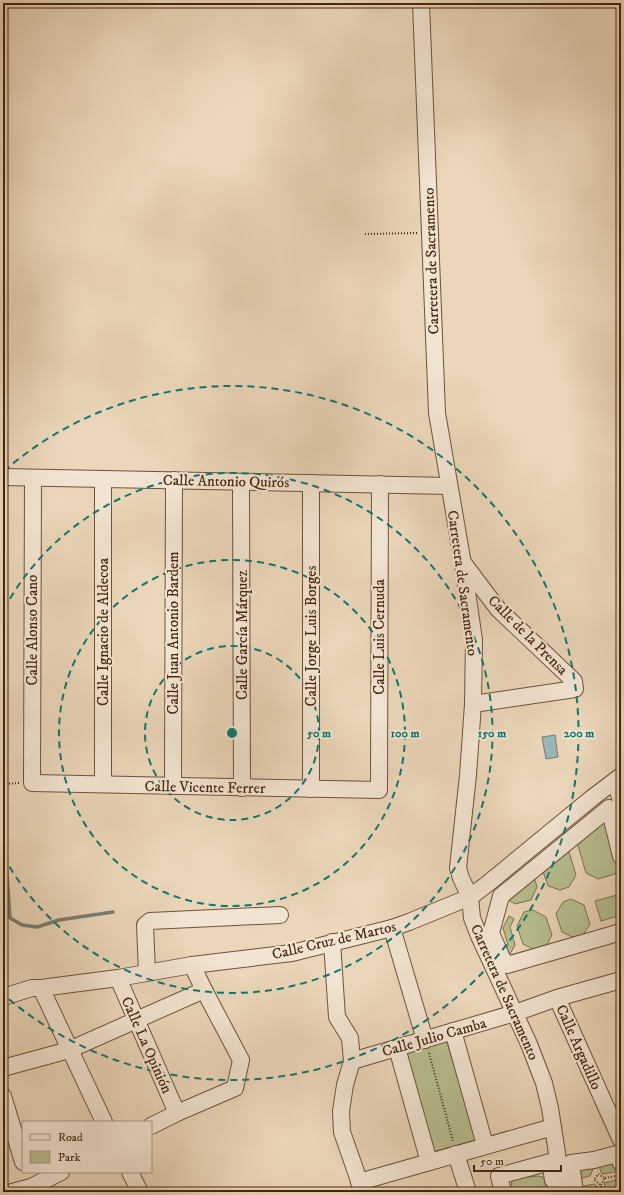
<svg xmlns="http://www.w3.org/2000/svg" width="624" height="1195" viewBox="0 0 624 1195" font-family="'IM FELL DW Pica',serif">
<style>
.green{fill:#b7be8f;stroke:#7e724e}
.water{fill:#9cb6ba;stroke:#797c75}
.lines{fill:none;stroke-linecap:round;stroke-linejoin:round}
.stream{stroke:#797c75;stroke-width:3.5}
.minor-casing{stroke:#6e5239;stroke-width:18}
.path{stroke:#44260e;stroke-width:2;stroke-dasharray:1 2;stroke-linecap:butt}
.minor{stroke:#f2e4d2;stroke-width:16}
.ring{fill:none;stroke:#0f766e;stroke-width:2;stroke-dasharray:7 5}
.labels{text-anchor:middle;stroke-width:4;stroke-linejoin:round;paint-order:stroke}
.street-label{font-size:15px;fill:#44260e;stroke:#f2e4d2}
.centre{fill:#0f766e;stroke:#f2e4d2;stroke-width:2}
.ring-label{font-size:12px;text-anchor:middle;font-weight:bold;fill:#0f766e;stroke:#f2e4d2;stroke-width:4;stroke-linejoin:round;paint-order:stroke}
</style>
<rect width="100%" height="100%" fill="#ebd6b9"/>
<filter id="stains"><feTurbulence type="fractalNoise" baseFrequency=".005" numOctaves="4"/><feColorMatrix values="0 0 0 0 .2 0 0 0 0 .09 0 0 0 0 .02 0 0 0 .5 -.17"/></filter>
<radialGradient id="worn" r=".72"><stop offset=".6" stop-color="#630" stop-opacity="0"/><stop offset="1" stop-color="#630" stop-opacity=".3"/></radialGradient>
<g class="green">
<polygon points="609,808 621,862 615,874 598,879 586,873 575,835"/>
<polygon points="566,842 576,875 569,887 560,890 548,886 540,863"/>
<polygon points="532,870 537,887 531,900 515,904 501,896"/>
<polygon points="621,894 621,915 601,921 595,901"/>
<polygon points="571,899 584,905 590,924 583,935 574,938 562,932 556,914 563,902"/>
<polygon points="533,910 546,917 552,935 545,948 535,950 523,944 517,926 524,912"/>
<polygon points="509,916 514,919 510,927 515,945 508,958 502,958 508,945 503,928"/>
<polygon points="446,1039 476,1140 433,1152 402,1053"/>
<polygon points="620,1160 621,1171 602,1174 598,1164"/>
<polygon points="592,1165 593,1169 590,1176 574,1180 572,1168"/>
<path d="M538,1176L543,1177C546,1182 546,1187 543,1192H510L512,1181L518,1178Z"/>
<polygon points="621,1179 621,1192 607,1192 604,1183"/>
<polygon points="594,1184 598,1187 600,1192 575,1192 575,1188"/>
</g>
<polygon class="water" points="555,735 558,757 546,759 542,737"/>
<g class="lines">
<polyline class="stream" points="3,817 10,918 22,925 37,927 59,920 113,912"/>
<defs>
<g id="minor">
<polyline points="421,3 437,413 463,564 474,640 473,704 468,775 458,868 461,878 470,897 472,918 479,936 529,1044 544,1083 550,1108 563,1192"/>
<polyline points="3,477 449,486"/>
<polyline points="33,478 32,783 379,790 380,484"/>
<polyline points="103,479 103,784"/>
<polyline points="241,482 242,788"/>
<polyline points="311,483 311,789"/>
<polyline points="464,564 498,609 574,681 575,689 473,704"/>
<polyline points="615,781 621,801"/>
<polyline points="173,786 174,480"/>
<polyline points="621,856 609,808 501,896 491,933 502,958 507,965 621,932"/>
<polyline points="392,928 425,1040"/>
<polyline points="332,942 337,1017 350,1038 352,1061 345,1085 341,1111 342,1132 363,1192"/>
<polyline points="147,972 145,925 150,921 280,915"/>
<polyline points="118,978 177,1113"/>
<polyline points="41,988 104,1122"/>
<polyline points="3,997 32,988 41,988 118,978 192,965 292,953 392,928 409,922 470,897 486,885 592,798 621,776"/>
<polyline points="557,998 621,1140"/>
<polyline points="453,1031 485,1145"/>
<polyline points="397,1048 429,1162"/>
<polyline points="352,1061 515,1013 557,998 621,980"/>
<polyline points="3,1068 69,1050 204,990"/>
<polyline points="3,1096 23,1162"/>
<polyline points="151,1126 177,1113 235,1088 241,1060 204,990 192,965"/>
<polyline points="456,1154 468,1192"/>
<polyline points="130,1172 140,1192"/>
<polyline points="359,1182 553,1127"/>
<polyline points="12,1192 31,1187 61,1172"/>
<polyline points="503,1192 499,1176 550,1162 553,1180"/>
<polyline points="575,1192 571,1163 594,1160 617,1154 621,1163"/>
</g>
</defs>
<use href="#minor" class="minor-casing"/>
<g class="path">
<polyline points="365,234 417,233"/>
<polyline points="3,784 19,783"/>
<polyline points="429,1053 453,1141"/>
<polyline points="605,1178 616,1176"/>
<polyline points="601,1185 605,1178 598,1174 594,1180 601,1185 603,1192"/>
</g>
<use href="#minor" class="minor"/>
</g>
<g class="ring">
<circle cx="232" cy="733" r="87"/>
<circle cx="232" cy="733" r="173"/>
<path d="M4 609A260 260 0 1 1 4 857"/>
<path d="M4 471A347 347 0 1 1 4 995"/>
</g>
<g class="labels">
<g class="street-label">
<text transform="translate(431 261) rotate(-92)" y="5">Carretera de Sacramento</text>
<text transform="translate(226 481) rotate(1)" y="5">Calle Antonio Quirós</text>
<text transform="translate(463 583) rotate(82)" y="5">Carretera de Sacramento</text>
<text transform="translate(32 630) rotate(-90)" y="5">Calle Alonso Cano</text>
<text transform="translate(103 632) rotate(-90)" y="5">Calle Ignacio de Aldecoa</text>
<text transform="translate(173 633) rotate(-90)" y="5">Calle Juan Antonio Bardem</text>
<text transform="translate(242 635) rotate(-90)" y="5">Calle García Márquez</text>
<text transform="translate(528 635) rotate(45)" y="5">Calle de la Prensa</text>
<text transform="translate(311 636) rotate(-90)" y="5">Calle Jorge Luis Borges</text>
<text transform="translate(379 637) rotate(-90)" y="5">Calle Luis Cernuda</text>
<text transform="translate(205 787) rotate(1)" y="5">Calle Vicente Ferrer</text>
<text transform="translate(334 940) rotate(-13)" y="5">Calle Cruz de Martos</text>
<text transform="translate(505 992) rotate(66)" y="5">Carretera de Sacramento</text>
<text transform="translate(434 1037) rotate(-16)" y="5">Calle Julio Camba</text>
<text transform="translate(147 1045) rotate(66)" y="5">Calle La Opinión</text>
<text transform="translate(579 1047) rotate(66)" y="5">Calle Argadillo</text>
</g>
</g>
<circle cx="232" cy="733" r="6" class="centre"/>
<g class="ring-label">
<text x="319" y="737">50 m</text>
<text x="405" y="737">100 m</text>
<text x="492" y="737">150 m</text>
<text x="579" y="737">200 m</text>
</g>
<rect width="624" height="1195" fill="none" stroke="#ebd6b9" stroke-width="16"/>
<rect x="4" y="4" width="616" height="1187" fill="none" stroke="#44260e" stroke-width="2"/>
<rect x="8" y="8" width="608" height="1179" fill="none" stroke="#44260e"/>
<rect x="22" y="1121" width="130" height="52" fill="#f2e4d2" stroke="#ac9884"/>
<rect x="30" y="1134" width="20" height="6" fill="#f2e4d2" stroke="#ac9884"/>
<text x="58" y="1141" font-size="12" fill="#44260e">Road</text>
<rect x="30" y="1151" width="20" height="12" fill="#b7be8f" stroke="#ac9884"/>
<text x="58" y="1161" font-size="12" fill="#44260e">Park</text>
<path d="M474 1165v6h87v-6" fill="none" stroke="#44260e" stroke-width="2"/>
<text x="480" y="1165" font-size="12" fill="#44260e" stroke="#f2e4d2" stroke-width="3" paint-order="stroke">50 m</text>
<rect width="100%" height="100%" filter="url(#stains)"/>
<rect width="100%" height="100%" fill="url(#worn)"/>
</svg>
